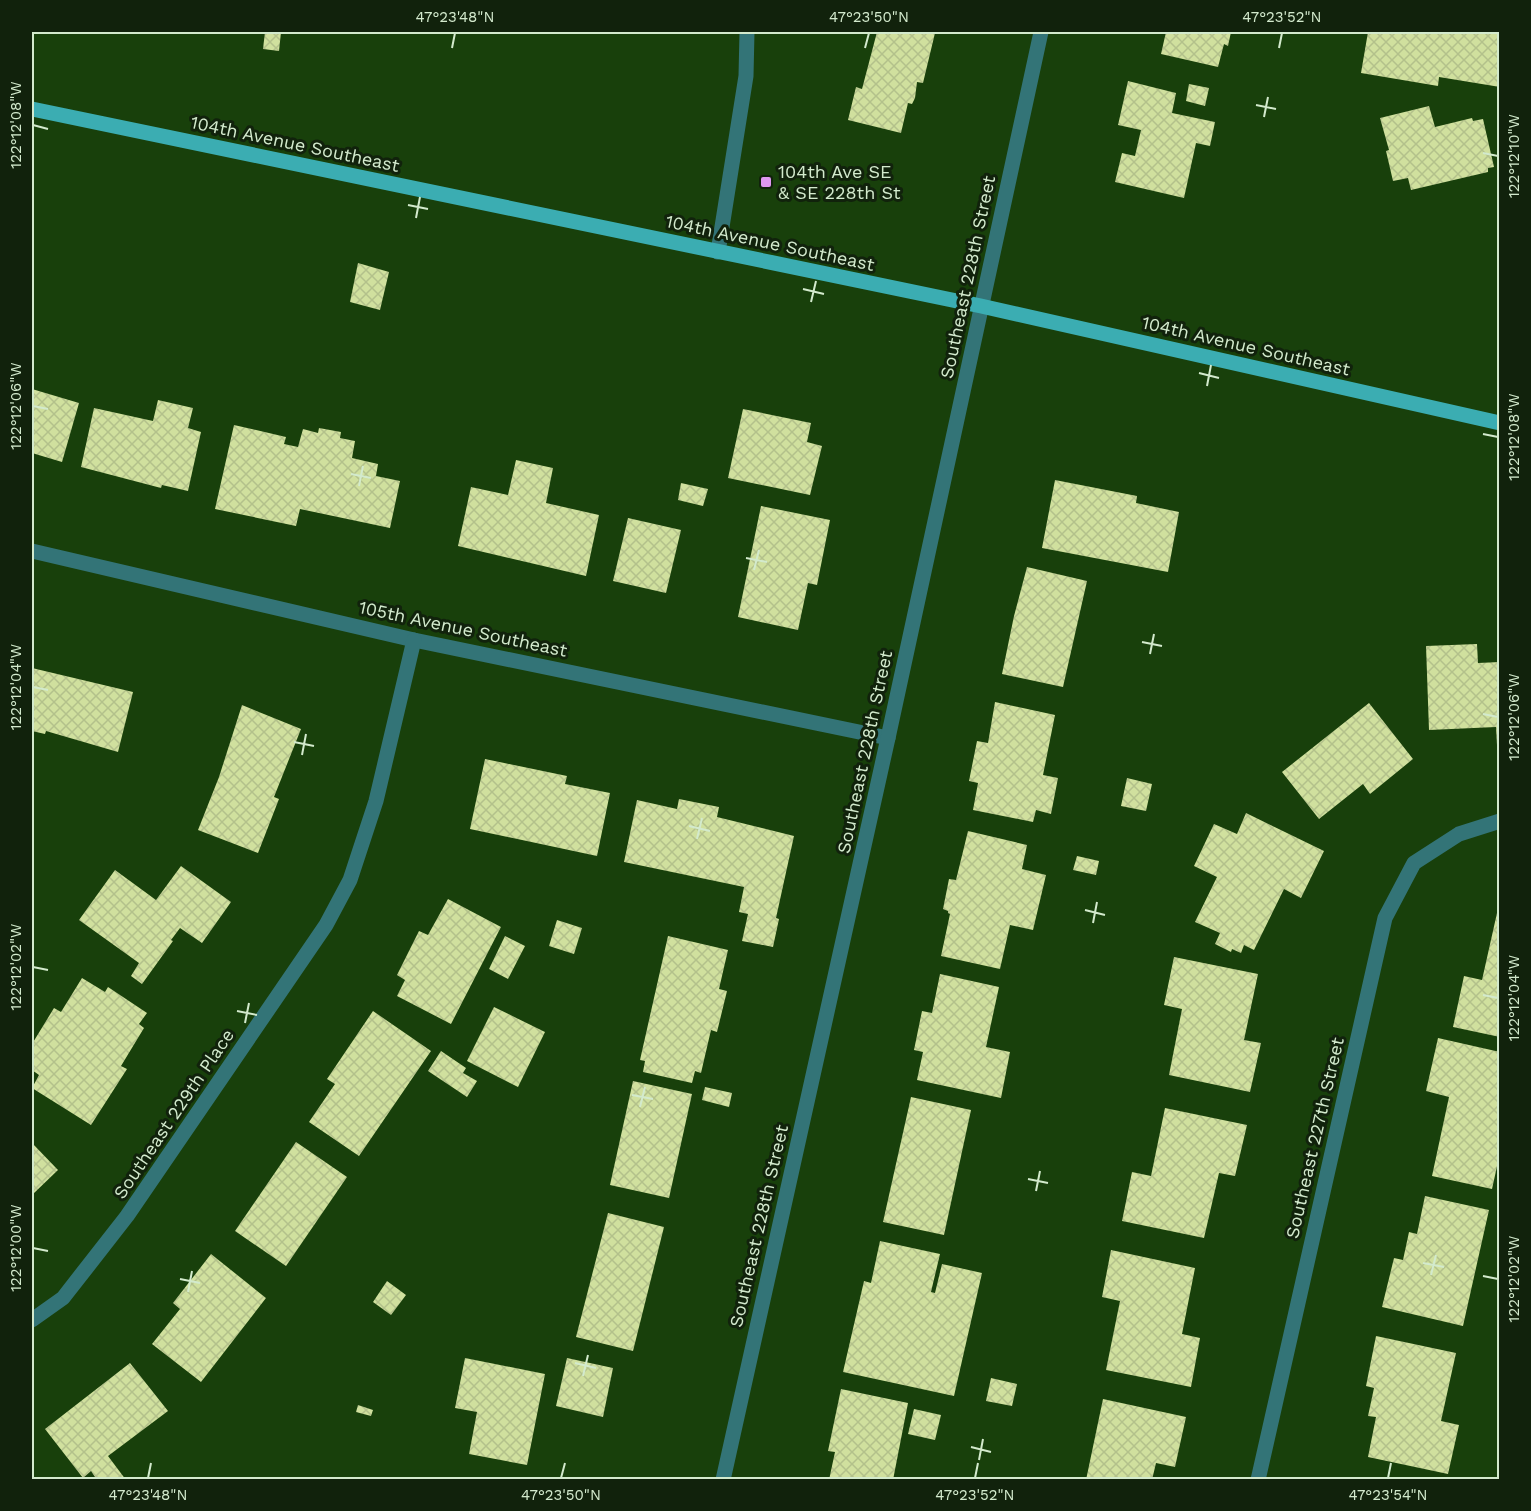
<svg xmlns="http://www.w3.org/2000/svg" width="1531" height="1511" viewBox="0 0 1531 1511" font-family="'Work Sans',sans-serif">
<style>
.building{fill:url(#building-cross-hatch)}
.lines{fill:none;stroke-linecap:round;stroke-linejoin:round}
.minor{stroke:#337477;stroke-width:15}
.major{stroke:#3badb2;stroke-width:15}
.ticks{fill:none;stroke:#d3eacd;stroke-width:2}
.poi-dot{fill:#df98f1;stroke:#11220c;stroke-width:2}
.labels{text-anchor:middle;stroke-width:6;stroke-linejoin:round;paint-order:stroke}
.street-label{font-size:18px;fill:#d3eacd;stroke:#11220c}
.poi-label{font-size:18px;fill:#d3eacd;stroke:#11220c;text-anchor:start}
.neatline{fill:none;stroke:#d3eacd;stroke-width:2}
.ticks-label{font-size:15px;text-anchor:middle;fill:#d3eacd}
</style>
<defs>
<pattern id="building-cross-hatch" width="8" height="8" patternUnits="userSpaceOnUse" patternTransform="scale(1.5)"><rect width="8" height="8" fill="#d0e09e"/><path d="M0 0l8 8M0 8l8-8" fill="none" stroke="#b3c18b"/></pattern>
</defs>
<rect width="100%" height="100%" fill="#18400b"/>
<g class="building">
<polygon points="265,32 281,32 279,51 263,49"/>
<polygon points="877,32 935,33 923,83 917,82 915,98 912,104 908,103 901,133 848,120 856,87 862,89"/>
<polygon points="1166,32 1231,32 1228,46 1224,44 1218,67 1161,54"/>
<polygon points="1368,32 1500,32 1500,87 1439,77 1438,86 1361,73"/>
<polygon points="1128,81 1176,93 1172,113 1215,122 1210,146 1196,143 1184,198 1115,182 1122,153 1135,156 1141,130 1118,125"/>
<polygon points="1189,84 1209,88 1205,106 1186,101"/>
<polygon points="1429,106 1435,127 1472,118 1473,121 1483,119 1494,167 1488,168 1488,172 1411,190 1408,178 1393,181 1386,151 1389,150 1380,118"/>
<polygon points="358,263 389,272 380,310 350,302"/>
<polygon points="32,389 79,403 62,462 32,453"/>
<polygon points="158,400 193,408 188,428 201,432 188,491 162,485 161,488 81,467 94,408 153,421"/>
<polygon points="743,409 811,423 807,442 822,446 810,495 728,478"/>
<polygon points="234,425 286,437 284,444 298,447 303,429 318,433 319,428 341,432 340,438 355,441 352,458 378,464 376,476 400,481 390,528 300,509 296,526 215,509"/>
<polygon points="516,460 553,468 546,503 599,515 586,576 458,546 471,487 508,495"/>
<polygon points="1055,480 1137,496 1136,503 1179,512 1168,572 1042,548"/>
<polygon points="681,483 708,489 703,506 678,500"/>
<polygon points="761,506 830,520 817,585 808,583 798,630 738,617"/>
<polygon points="628,518 681,530 666,593 613,581"/>
<polygon points="1027,567 1087,581 1063,687 1002,674 1014,616"/>
<polygon points="1477,644 1478,663 1500,662 1500,745 1497,745 1496,727 1429,730 1426,646"/>
<polygon points="32,668 133,692 118,752 46,731 45,734 32,731"/>
<polygon points="995,702 1055,715 1043,775 1058,778 1051,814 1036,810 1033,822 973,810 978,783 969,781 977,741 988,743"/>
<polygon points="1369,703 1413,759 1370,794 1363,784 1319,819 1282,772"/>
<polygon points="242,705 301,729 274,797 279,799 258,853 198,830 219,777"/>
<polygon points="485,759 567,776 565,784 610,793 597,856 470,829"/>
<polygon points="1127,778 1152,784 1146,811 1121,806"/>
<polygon points="679,799 719,807 717,817 794,836 776,918 779,919 773,947 742,941 748,914 739,912 744,887 624,862 637,800 677,809"/>
<polygon points="1246,813 1324,851 1301,898 1284,889 1254,950 1244,945 1241,953 1232,949 1231,952 1215,944 1220,933 1195,922 1217,877 1194,866 1214,824 1237,834"/>
<polygon points="968,831 1027,845 1022,869 1046,875 1033,930 1010,925 1000,969 941,956 950,914 948,913 948,911 943,909 949,879 956,880"/>
<polygon points="1077,856 1099,861 1096,875 1073,870"/>
<polygon points="181,866 231,902 202,943 180,928 171,940 173,941 142,984 131,976 139,963 79,920 115,870 156,900"/>
<polygon points="448,899 501,927 451,1024 397,996 405,980 397,975 419,931 428,935"/>
<polygon points="1497,913 1500,914 1500,1037 1453,1027 1464,976 1482,980"/>
<polygon points="557,920 582,928 574,954 549,946"/>
<polygon points="505,936 525,946 508,979 489,969"/>
<polygon points="668,936 728,950 719,989 727,991 717,1032 711,1030 701,1073 695,1071 692,1083 643,1072 645,1061 640,1060"/>
<polygon points="1174,957 1258,974 1244,1040 1261,1043 1250,1092 1169,1075 1182,1009 1164,1005"/>
<polygon points="940,974 999,987 986,1047 1010,1052 1001,1098 917,1080 923,1052 914,1050 922,1011 932,1013"/>
<polygon points="82,978 105,992 108,987 147,1013 139,1024 144,1028 121,1066 127,1069 91,1125 32,1088 39,1075 32,1070 32,1044 54,1008 61,1012"/>
<polygon points="494,1007 545,1032 518,1087 467,1061"/>
<polygon points="373,1011 431,1051 359,1156 309,1122 335,1084 327,1079"/>
<polygon points="1438,1038 1500,1052 1500,1153 1492,1189 1432,1176 1449,1097 1426,1091"/>
<polygon points="441,1051 466,1068 463,1073 477,1081 467,1097 428,1071"/>
<polygon points="633,1081 692,1094 669,1198 610,1185"/>
<polygon points="705,1087 732,1093 729,1107 702,1100"/>
<polygon points="911,1097 971,1110 944,1235 883,1222"/>
<polygon points="1165,1108 1247,1125 1235,1176 1219,1173 1204,1238 1122,1221 1132,1172 1151,1176"/>
<polygon points="296,1142 347,1177 286,1266 235,1231"/>
<polygon points="32,1143 58,1170 32,1195"/>
<polygon points="1425,1196 1489,1210 1463,1326 1382,1307 1394,1258 1403,1260 1409,1232 1417,1234"/>
<polygon points="608,1213 664,1227 633,1351 576,1337"/>
<polygon points="880,1241 940,1254 931,1292 935,1293 942,1264 982,1273 954,1396 843,1372 864,1281 871,1283"/>
<polygon points="1111,1250 1195,1268 1182,1334 1200,1338 1191,1387 1106,1370 1120,1301 1102,1297"/>
<polygon points="211,1254 266,1298 201,1382 152,1344 180,1309 173,1303"/>
<polygon points="387,1281 406,1295 391,1315 373,1302"/>
<polygon points="1376,1336 1456,1353 1441,1421 1459,1425 1448,1474 1368,1457 1376,1417 1368,1416 1374,1388 1366,1386"/>
<polygon points="465,1358 545,1374 527,1465 469,1454 477,1412 455,1408"/>
<polygon points="567,1358 613,1368 603,1417 556,1406"/>
<polygon points="130,1363 168,1411 108,1456 126,1480 97,1480 91,1471 83,1478 45,1429"/>
<polygon points="991,1378 1017,1384 1012,1406 986,1401"/>
<polygon points="841,1389 908,1403 893,1480 829,1480 835,1452 828,1451"/>
<polygon points="1103,1399 1186,1417 1175,1467 1156,1463 1152,1480 1086,1480"/>
<polygon points="358,1405 373,1410 371,1416 356,1412"/>
<polygon points="914,1409 941,1415 935,1440 908,1434"/>
</g>
<g class="lines">
<g class="minor">
<polyline points="718,252 746,76 747,32"/>
<polyline points="32,551 414,640 888,738"/>
<polyline points="32,1320 63,1298 127,1216 326,925 350,880 376,801 414,640"/>
<polyline points="723,1480 888,738 1041,32"/>
<polyline points="1258,1480 1385,918 1414,863 1459,834 1500,821"/>
</g>
<polyline class="major" points="32,109 981,306 1500,423"/>
</g>
<path class="ticks" d="M452,48L455,33M865,48L869,33M1279,48L1282,33M1256,105L1276,109M1264,117L1268,97M33,125L48,129M1483,153L1498,156M408,205L428,209M416,218L420,197M803,289L824,294M811,302L816,281M1199,373L1219,378M1207,386L1211,365M33,406L48,409M1483,434L1498,437M351,474L371,478M359,486L363,466M746,558L767,562M754,570L759,550M1142,642L1162,646M1150,654L1154,634M33,687L48,690M1483,714L1498,717M294,742L314,746M302,755L306,734M689,826L710,831M697,839L702,818M1085,910L1105,915M1093,923L1097,902M33,967L48,970M1483,995L1498,998M237,1011L257,1015M245,1023L249,1003M632,1095L653,1099M640,1107L645,1087M1028,1179L1048,1183M1036,1191L1040,1171M33,1248L48,1251M1423,1263L1444,1267M1431,1275L1436,1255M1483,1276L1498,1279M180,1279L200,1283M188,1292L192,1271M575,1363L596,1368M583,1376L588,1355M971,1447L991,1452M979,1460L983,1439M148,1478L151,1463M561,1478L565,1463M975,1478L978,1463M1388,1478L1391,1463"/>
<rect class="poi-dot" x="760" y="176" width="12" height="12" rx="3"/>
<g class="labels">
<g class="street-label">
<text transform="translate(295 144) rotate(12)" y="6">104th Avenue Southeast</text>
<text transform="translate(770 243) rotate(12)" y="6">104th Avenue Southeast</text>
<text transform="translate(968 277) rotate(-78)" y="6">Southeast 228th Street</text>
<text transform="translate(1246 346) rotate(13)" y="6">104th Avenue Southeast</text>
<text transform="translate(463 629) rotate(12)" y="6">105th Avenue Southeast</text>
<text transform="translate(865 752) rotate(-78)" y="6">Southeast 228th Street</text>
<text transform="translate(174 1114) rotate(-56)" y="6">Southeast 229th Place</text>
<text transform="translate(1315 1138) rotate(-77)" y="6">Southeast 227th Street</text>
<text transform="translate(759 1226) rotate(-77)" y="6">Southeast 228th Street</text>
</g>
<g class="poi-label">
<text x="778" y="178">104th Ave SE<tspan x="778" dy="21">&amp; SE 228th St</tspan></text>
</g>
</g>
<rect width="1531" height="1511" fill="none" stroke="#11220c" stroke-width="66"/>
<rect x="33" y="33" width="1465" height="1445" class="neatline"/>
<g class="ticks-label">
<text x="455" y="22">47°23'48"N</text>
<text x="869" y="22">47°23'50"N</text>
<text x="1282" y="22">47°23'52"N</text>
<text transform="translate(16 125) rotate(-90)" y="5">122°12'08"W</text>
<text transform="translate(1514 156) rotate(-90)" y="5">122°12'10"W</text>
<text transform="translate(16 406) rotate(-90)" y="5">122°12'06"W</text>
<text transform="translate(1514 437) rotate(-90)" y="5">122°12'08"W</text>
<text transform="translate(16 687) rotate(-90)" y="5">122°12'04"W</text>
<text transform="translate(1514 717) rotate(-90)" y="5">122°12'06"W</text>
<text transform="translate(16 967) rotate(-90)" y="5">122°12'02"W</text>
<text transform="translate(1514 998) rotate(-90)" y="5">122°12'04"W</text>
<text transform="translate(16 1248) rotate(-90)" y="5">122°12'00"W</text>
<text transform="translate(1514 1279) rotate(-90)" y="5">122°12'02"W</text>
<text x="148" y="1500">47°23'48"N</text>
<text x="561" y="1500">47°23'50"N</text>
<text x="975" y="1500">47°23'52"N</text>
<text x="1388" y="1500">47°23'54"N</text>
</g>
</svg>
